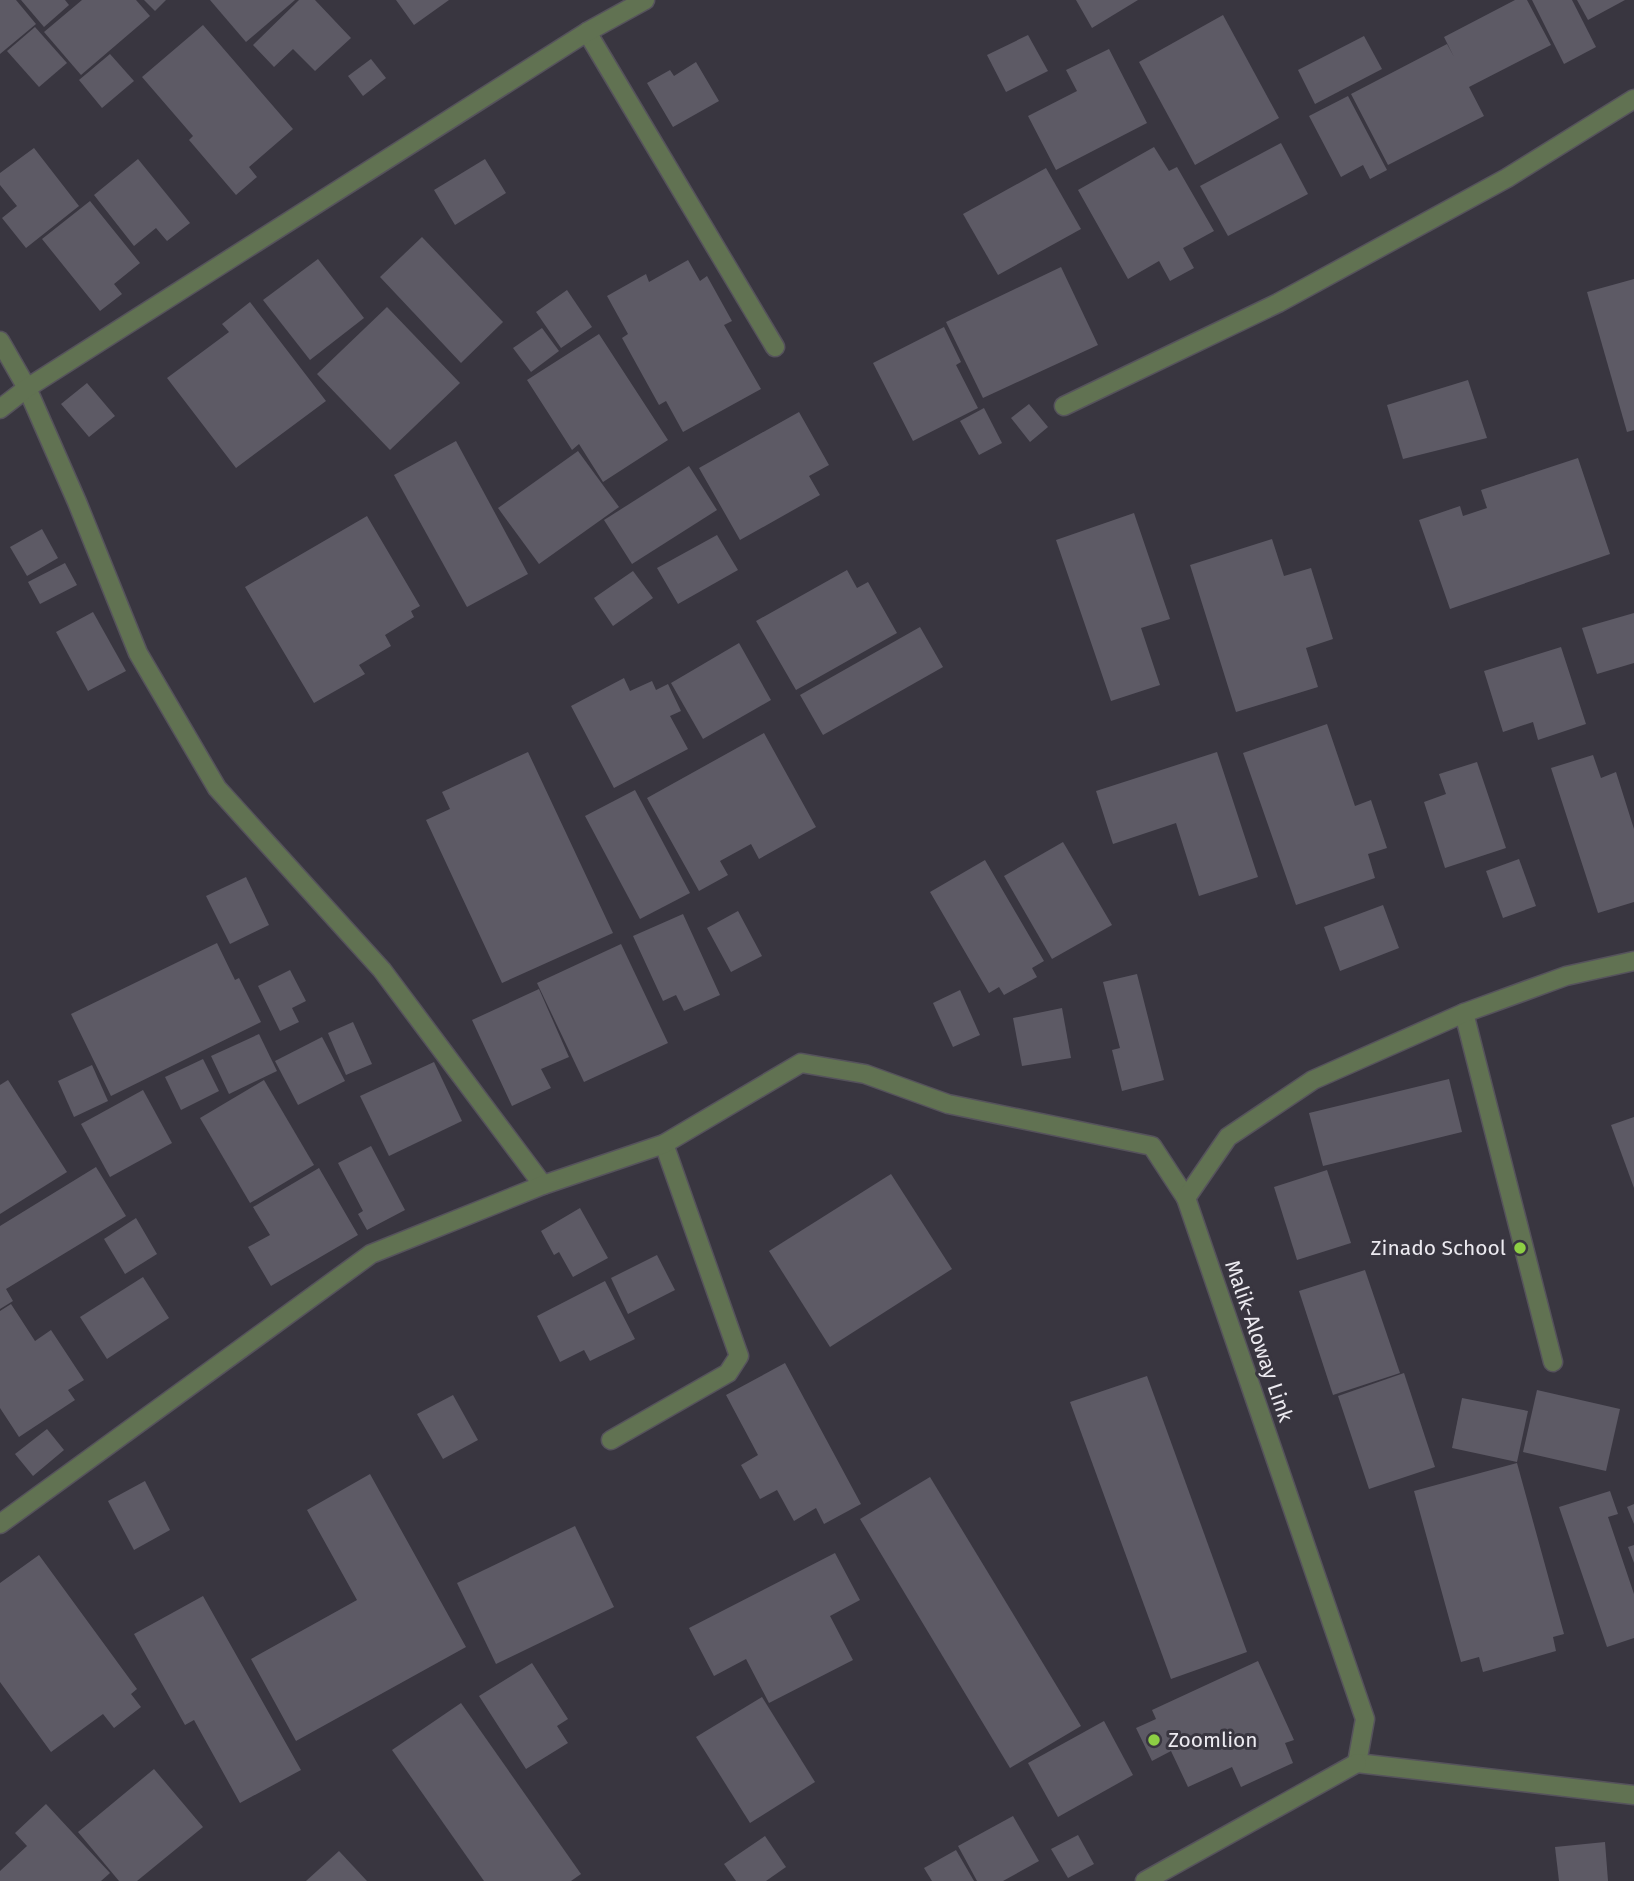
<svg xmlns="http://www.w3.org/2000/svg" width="1634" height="1881" viewBox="0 0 1634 1881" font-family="'Fira Sans',sans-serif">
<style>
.building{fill:#5d5a65}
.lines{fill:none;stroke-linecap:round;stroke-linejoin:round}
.minor-casing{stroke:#56535c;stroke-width:21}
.minor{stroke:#617252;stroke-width:18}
.poi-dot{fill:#8dce44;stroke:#393640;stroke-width:2.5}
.labels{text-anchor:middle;stroke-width:6;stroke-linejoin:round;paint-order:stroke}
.poi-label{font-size:21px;fill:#eceaf0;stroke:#393640;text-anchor:end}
.street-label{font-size:21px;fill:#eceaf0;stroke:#393640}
</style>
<rect width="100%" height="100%" fill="#393640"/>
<g class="building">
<polygon points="0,0 16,0 36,24 0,54"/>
<polygon points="21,0 65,0 69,5 44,27"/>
<polygon points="82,0 136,0 150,16 81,75 44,32"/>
<polygon points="144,0 166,0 155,11"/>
<polygon points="210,0 295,0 246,42"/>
<polygon points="299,0 315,0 351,38 315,71 293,49 274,67 253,45"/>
<polygon points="396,0 449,0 414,25"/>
<polygon points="1076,0 1138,0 1092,28"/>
<polygon points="1515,0 1527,0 1551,45 1469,87 1484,116 1388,165 1351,94 1447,44 1454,57 1444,37"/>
<polygon points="1532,0 1572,0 1596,47 1564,64"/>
<polygon points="1577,0 1625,0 1588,20"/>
<polygon points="1223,15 1279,118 1195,165 1139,62"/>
<polygon points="203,25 293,129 249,167 257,177 236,195 189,140 193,136 142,77"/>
<polygon points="35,27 67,63 39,87 7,51"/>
<polygon points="1028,35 1048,71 1006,92 987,55"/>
<polygon points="1364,36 1382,69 1315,104 1298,70"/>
<polygon points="1109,49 1147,123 1056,170 1028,116 1077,91 1066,70"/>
<polygon points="110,54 134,81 102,108 79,80"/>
<polygon points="371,59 386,78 363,96 348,76"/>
<polygon points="696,62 719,101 673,127 647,83 670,70 674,76"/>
<polygon points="1348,96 1387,170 1370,179 1363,165 1341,177 1309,116"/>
<polygon points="1281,143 1308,194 1228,236 1200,186"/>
<polygon points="1154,147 1169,171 1177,167 1214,231 1183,248 1194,268 1170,281 1159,261 1128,279 1078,190"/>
<polygon points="34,148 79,206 26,248 2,218 17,206 0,185 0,173"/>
<polygon points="138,159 190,223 167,241 156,228 134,246 94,195"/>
<polygon points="485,159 506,193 455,225 434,190"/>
<polygon points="1046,168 1081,229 998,275 963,214"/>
<polygon points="90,201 140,263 114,284 122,294 100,311 42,239"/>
<polygon points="422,237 503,322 461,363 380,277"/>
<polygon points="318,259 364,318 310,360 263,300"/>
<polygon points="688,260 700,281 707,276 732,321 724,325 761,389 683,432 666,401 659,405 622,338 628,334 607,296 646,274 649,282"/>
<polygon points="1061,267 1098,345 983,398 946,322"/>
<polygon points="1634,279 1634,430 1627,432 1587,292"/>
<polygon points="567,290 592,327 561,348 536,312"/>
<polygon points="250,302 326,401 236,468 167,378 229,332 222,324"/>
<polygon points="387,307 460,383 390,450 317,374"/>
<polygon points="944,327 961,362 956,365 978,408 913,441 873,363"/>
<polygon points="542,328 559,351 531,372 513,348"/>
<polygon points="599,334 668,440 603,482 579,444 572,450 527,380"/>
<polygon points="1468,380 1487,438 1403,459 1387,405"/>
<polygon points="87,383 115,416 89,437 61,404"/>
<polygon points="1029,404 1048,427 1030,442 1011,418"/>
<polygon points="984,408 1002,443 979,455 960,421"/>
<polygon points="799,412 829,465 809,476 820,495 740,540 699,468"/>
<polygon points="456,441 528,574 467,607 394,475"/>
<polygon points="578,451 619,507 539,564 498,508"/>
<polygon points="1578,458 1610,554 1450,609 1419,520 1460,506 1463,516 1487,508 1481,490"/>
<polygon points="689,466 717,510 632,564 604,520"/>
<polygon points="1134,513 1170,619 1141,628 1160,685 1111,701 1056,540"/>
<polygon points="367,516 420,606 411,611 414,617 385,635 391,646 359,665 365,674 314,703 245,587"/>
<polygon points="42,529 58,558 27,576 10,547"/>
<polygon points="717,535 738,570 678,604 657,568"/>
<polygon points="1272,539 1284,576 1311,568 1333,639 1306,648 1318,687 1236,712 1190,565"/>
<polygon points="65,563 77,585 40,604 28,582"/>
<polygon points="847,570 857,588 868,582 897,633 796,690 756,621"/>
<polygon points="633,571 653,598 613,626 594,598"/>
<polygon points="93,612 126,671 88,691 56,632"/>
<polygon points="1634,613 1634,663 1597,674 1582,628"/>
<polygon points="920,627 943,667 823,735 800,695"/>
<polygon points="739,643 771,700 703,739 671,683"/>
<polygon points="1561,647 1586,724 1538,740 1533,722 1503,732 1484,671"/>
<polygon points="624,678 630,691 652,681 656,690 668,684 681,711 670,716 688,749 614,788 571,706"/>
<polygon points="1327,724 1355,806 1371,800 1387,848 1368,854 1375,878 1296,905 1243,753"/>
<polygon points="764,733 816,827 759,859 751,844 720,861 728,875 699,891 647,798"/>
<polygon points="528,752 613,933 502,983 426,820 450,809 442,792"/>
<polygon points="1217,752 1258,877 1199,896 1176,823 1113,844 1096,791"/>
<polygon points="1593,755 1601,778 1616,772 1634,829 1634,902 1598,913 1551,768"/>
<polygon points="1477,762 1506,848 1445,868 1424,802 1446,794 1439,774"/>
<polygon points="635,790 690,893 640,919 585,816"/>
<polygon points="1063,842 1112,925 1052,959 1004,876"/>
<polygon points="1519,859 1536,906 1503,918 1486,871"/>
<polygon points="985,860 1044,961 1032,968 1037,977 1004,995 999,987 989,993 930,892"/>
<polygon points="246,877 269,925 230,944 206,896"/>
<polygon points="1383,905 1399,948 1340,971 1324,927"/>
<polygon points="738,911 762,956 731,972 707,928"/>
<polygon points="683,914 720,995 684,1011 676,995 663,1001 633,936"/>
<polygon points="217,943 235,980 239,978 261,1022 111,1096 71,1014"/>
<polygon points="621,944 668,1043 584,1082 537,983"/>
<polygon points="290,970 306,1001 292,1008 299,1022 280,1031 258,986"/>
<polygon points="1137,974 1164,1080 1122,1091 1112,1050 1120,1048 1103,982"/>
<polygon points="539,989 569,1057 541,1069 551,1088 512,1106 472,1020"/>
<polygon points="960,990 980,1035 953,1047 933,1003"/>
<polygon points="1062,1008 1071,1058 1022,1066 1013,1018"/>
<polygon points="353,1022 372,1064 346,1075 328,1033"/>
<polygon points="259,1034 277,1071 229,1094 211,1056"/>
<polygon points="322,1037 345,1081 298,1105 275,1061"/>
<polygon points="203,1059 219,1091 181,1110 165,1077"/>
<polygon points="434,1062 462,1121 389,1156 360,1096"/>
<polygon points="92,1065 108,1101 74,1117 58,1081"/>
<polygon points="1449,1079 1462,1132 1323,1166 1309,1113"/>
<polygon points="8,1080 67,1172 0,1214 0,1085"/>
<polygon points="264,1080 314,1165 250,1203 200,1118"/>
<polygon points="143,1090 172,1143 110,1177 81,1124"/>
<polygon points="1634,1117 1634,1188 1611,1125"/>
<polygon points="371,1146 405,1210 367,1230 358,1214 363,1211 338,1163"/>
<polygon points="96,1167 126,1216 6,1289 13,1301 0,1309 0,1226"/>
<polygon points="319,1168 358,1235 271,1286 248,1247 270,1235 253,1207"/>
<polygon points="1327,1170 1351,1243 1297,1260 1274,1187"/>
<polygon points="891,1174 952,1269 830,1347 769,1251"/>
<polygon points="580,1208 608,1258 573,1277 559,1252 554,1255 541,1231"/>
<polygon points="136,1218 157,1254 125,1274 104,1239"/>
<polygon points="657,1255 675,1290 628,1314 611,1278"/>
<polygon points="1365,1270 1400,1373 1333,1395 1299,1291"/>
<polygon points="143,1277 169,1318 107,1359 80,1317"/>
<polygon points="605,1281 635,1339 590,1361 584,1350 560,1362 537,1316"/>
<polygon points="11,1304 35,1341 51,1330 84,1380 68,1390 75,1400 19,1437 0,1408 0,1311"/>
<polygon points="785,1363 861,1504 824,1524 816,1508 794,1521 777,1490 760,1499 741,1465 758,1455 726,1395"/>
<polygon points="1404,1373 1435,1467 1369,1489 1338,1396"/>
<polygon points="1147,1376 1247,1652 1171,1679 1070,1402"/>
<polygon points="1537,1390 1620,1409 1606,1471 1523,1452"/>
<polygon points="453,1395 478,1440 443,1459 417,1414"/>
<polygon points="1462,1398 1528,1411 1517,1462 1452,1448"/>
<polygon points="47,1429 64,1450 33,1476 15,1454"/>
<polygon points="1517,1463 1564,1634 1553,1637 1556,1651 1483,1672 1479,1657 1461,1662 1414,1491"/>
<polygon points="370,1474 466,1647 296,1741 251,1659 357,1600 307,1510"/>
<polygon points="930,1477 1081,1726 1010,1768 860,1519"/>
<polygon points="145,1481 170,1530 134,1550 108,1501"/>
<polygon points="1610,1491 1618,1514 1608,1517 1634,1594 1634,1638 1607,1647 1559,1507"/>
<polygon points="1634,1504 1634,1524 1627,1507"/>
<polygon points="575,1526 614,1607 496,1664 457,1583"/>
<polygon points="1634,1545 1634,1563 1628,1547"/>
<polygon points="835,1553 860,1600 830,1616 853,1660 769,1703 746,1659 714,1676 689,1628"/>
<polygon points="39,1555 137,1689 131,1694 141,1707 114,1728 103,1714 51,1752 0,1682 0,1583"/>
<polygon points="203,1596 301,1770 240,1803 194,1720 185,1725 134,1634"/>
<polygon points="1258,1661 1294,1740 1285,1743 1293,1763 1241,1787 1232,1767 1188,1787 1171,1751 1152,1761 1136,1728 1156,1719 1152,1710"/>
<polygon points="532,1663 568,1719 557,1726 568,1743 526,1769 479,1696"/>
<polygon points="762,1697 815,1782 750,1823 696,1737"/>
<polygon points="461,1703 581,1874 571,1881 484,1881 392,1750"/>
<polygon points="1104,1721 1133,1775 1058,1817 1028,1763"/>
<polygon points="154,1769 203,1827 137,1881 119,1881 78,1832"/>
<polygon points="46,1804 110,1873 101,1881 0,1881 0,1871 27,1846 15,1833"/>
<polygon points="1013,1816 1039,1861 1003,1881 977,1881 958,1846"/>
<polygon points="1078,1835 1094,1864 1068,1878 1051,1849"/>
<polygon points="765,1836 786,1867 766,1881 736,1881 724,1864"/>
<polygon points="1605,1842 1608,1881 1559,1881 1555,1847"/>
<polygon points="956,1850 974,1881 932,1881 924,1868"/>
<polygon points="339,1851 367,1881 306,1881"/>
</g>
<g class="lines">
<defs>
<g id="minor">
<polyline points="587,32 775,347"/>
<polyline points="0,341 27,388 77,502 138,653 217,788 382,970 543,1185"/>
<polyline points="1064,406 1278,303 1507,178 1634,99"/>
<polyline points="0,409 27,388 587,32 645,0"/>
<polyline points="1464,1013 1553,1362"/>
<polyline points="611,1440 728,1373 739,1356 664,1144"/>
<polyline points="0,1524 371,1254 543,1185 664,1144 801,1063 865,1074 948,1104 1152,1146 1186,1198"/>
<polyline points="1357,1763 1365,1719 1186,1198 1228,1137 1313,1080 1464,1013 1566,976 1634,961"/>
<polyline points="1357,1763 1634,1795"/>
<polyline points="1145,1881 1357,1763"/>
</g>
</defs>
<use href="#minor" class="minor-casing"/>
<use href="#minor" class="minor"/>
</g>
<g class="poi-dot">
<circle cx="1520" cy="1248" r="7"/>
<circle cx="1154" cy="1740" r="7"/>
</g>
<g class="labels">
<g class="poi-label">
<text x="1506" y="1255">Zinado School</text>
<text x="1168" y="1747" text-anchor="start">Zoomlion</text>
</g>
<g class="street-label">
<text transform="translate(1259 1341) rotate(71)" y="7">Malik-Aloway Link</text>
</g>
</g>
</svg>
